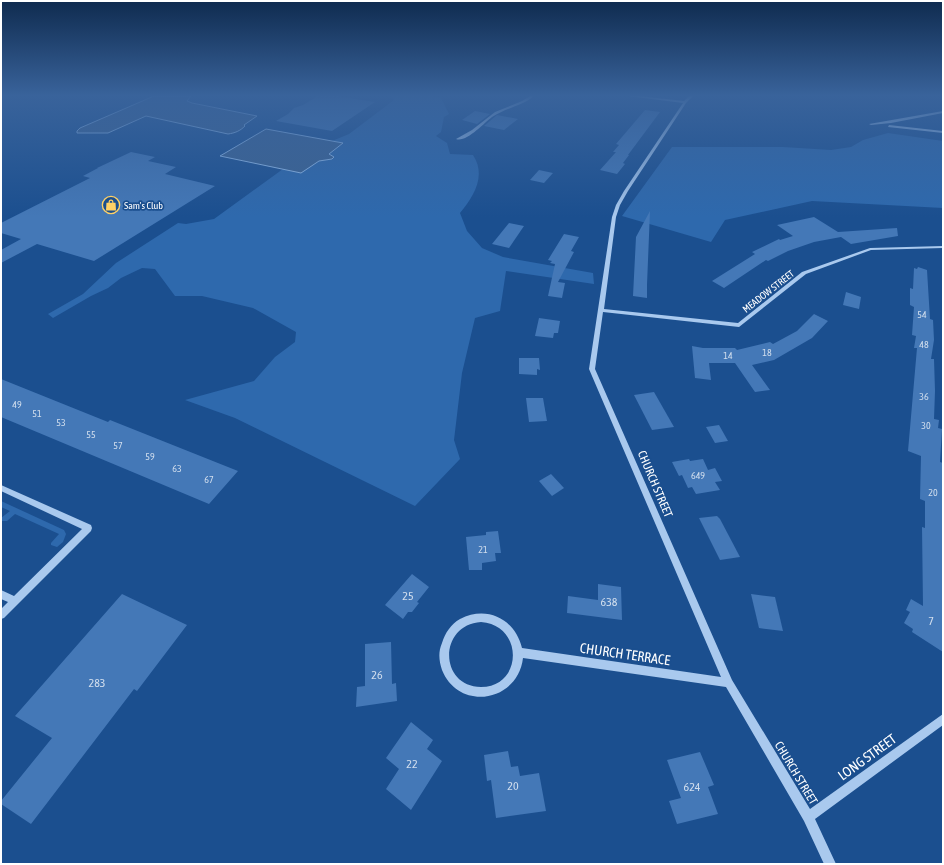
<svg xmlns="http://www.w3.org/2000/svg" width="944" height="865" viewBox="0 0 944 865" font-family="'Asap Condensed',sans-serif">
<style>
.green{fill:#2e69ad}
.water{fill:#3c6290;stroke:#9cc4f0}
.building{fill:#4478b7}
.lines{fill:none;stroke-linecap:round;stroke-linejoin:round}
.minor{fill:#a9c9ee;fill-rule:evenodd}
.labels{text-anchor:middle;stroke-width:3.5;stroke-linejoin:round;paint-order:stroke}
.far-poi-label{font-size:10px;fill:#fff;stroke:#1b4f8f;text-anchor:start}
.far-street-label{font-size:10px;fill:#fff;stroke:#1b4f8f}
.number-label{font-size:10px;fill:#d0dded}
.street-label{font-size:12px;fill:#fff;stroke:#1b4f8f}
.near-number-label{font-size:12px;fill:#d0dded}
.near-street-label{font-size:14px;fill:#fff;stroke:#1b4f8f}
</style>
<rect width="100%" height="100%" fill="#1b4f8f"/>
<g class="green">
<path d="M390,96H431L441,98L449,114L444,117L441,132L436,136L447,143L450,154L473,155C487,176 473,197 460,213L467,231L482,248L503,257L593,273L594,284L506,271L500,311L475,318L462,373L454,440L460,459L415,506L235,418L185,400L254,381L275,357L295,342L296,332L253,308L202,296H175L155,269L142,268L121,278L108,288L91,296L53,318L48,314L83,294L116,263L178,223L186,224L214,219L283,169L301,173L319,161L332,159L328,154L343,143L332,141L349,134L394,100Z"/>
<polygon points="888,133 943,141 943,208 812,201 725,220 711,242 622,216 672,147 783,147 831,150 851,147 863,140"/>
<polygon points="1,501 64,530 66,534 63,542 57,547 51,545 51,543 59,534 15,514 7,521 1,521 1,518 10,511 1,507"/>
</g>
<g class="water">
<path d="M154,96H191L187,101L192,103L257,116L244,125L245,126C240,131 235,133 228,134L146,116L108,133H77V131L80,128Z"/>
<polygon points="266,129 343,143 329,154 334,157 332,159 319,161 301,173 220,156"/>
</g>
<g class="building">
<polygon points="318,96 337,96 375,102 332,131 276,121 288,114 294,108 303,105"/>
<polygon points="645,110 660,112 628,155 629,155 623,163 625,164 617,174 600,170 616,152 613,152 619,145 616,144"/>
<polygon points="475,111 490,114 477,124 462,120"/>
<polygon points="497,115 518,119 504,130 484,126"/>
<polygon points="131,152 155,157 148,161 176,167 165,174 215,186 94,261 37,244 1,263 1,250 21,239 1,233 1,223 90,178 83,176 98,168 97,168"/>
<polygon points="539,170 553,173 544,183 530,180"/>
<polygon points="650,211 647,285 647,298 633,296 636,237"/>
<polygon points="814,217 838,232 897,228 898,236 851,244 841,237 814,242 788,251 768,261 766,260 724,288 712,281 755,254 752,252 779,239 780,240 793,236 777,225"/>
<polygon points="509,223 524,226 509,248 492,244"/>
<polygon points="564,234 579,237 571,251 574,252 558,282 565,283 562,298 548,296 555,264 550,263 552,261 548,260"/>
<polygon points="918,267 927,270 930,319 933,320 934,340 931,359 934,359 935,391 934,419 939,420 938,428 942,429 940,462 943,463 943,652 912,632 913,629 904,623 910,612 906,610 911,599 923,606 922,527 925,528 925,501 920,499 921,456 908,451 917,348 914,348 916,336 912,335 914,307 910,305 910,288 913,289 914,268 917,269"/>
<polygon points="846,292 861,297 859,309 843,305"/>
<polygon points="814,314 828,321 812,338 774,360 752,365 770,390 755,392 735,363 709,363 711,380 695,378 692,346 703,348 735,348 737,350 770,342 773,344 797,331"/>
<polygon points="539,318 560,321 558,333 554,333 553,338 535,336"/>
<polygon points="519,358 539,358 540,370 537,369 537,375 519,374"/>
<polygon points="1,379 108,422 110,420 238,471 209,504 1,417"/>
<polygon points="654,392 674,427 652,430 634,395"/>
<polygon points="526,398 543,398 547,421 529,422"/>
<polygon points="719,425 728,441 715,443 706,427"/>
<polygon points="689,459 690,461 703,459 708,470 715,468 722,481 715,482 720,490 696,494 692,487 688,488 682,475 679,476 672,462"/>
<polygon points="551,474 564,488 552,496 539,481"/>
<polygon points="717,516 720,519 740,557 720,560 699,518"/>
<polygon points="498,531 501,553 495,553 496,561 482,563 482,570 469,570 466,537 486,535 486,532"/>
<polygon points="412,574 429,587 417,602 419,603 412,612 408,612 403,619 385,605"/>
<polygon points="598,584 621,587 622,620 567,613 568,596 598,600"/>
<polygon points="122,594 187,625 137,691 134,689 31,824 1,804 1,801 52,738 15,716"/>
<polygon points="751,594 775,597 783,631 759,628"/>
<polygon points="391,642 392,684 396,683 397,701 356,707 357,687 365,686 365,644"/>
<polygon points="411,722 433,740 427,749 442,761 411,810 386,789 399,769 386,758"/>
<polygon points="508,751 511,767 518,766 520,776 539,773 546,811 496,818 491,780 487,781 484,755"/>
<polygon points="700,752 714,785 708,787 718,814 677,824 669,801 681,798 667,760"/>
</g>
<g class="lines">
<g class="minor">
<path d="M530,96H534C522,106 505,108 492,117C484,123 466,143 456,139L472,130L495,112L522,101Z"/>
<path d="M628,96H639L684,101L689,96H693L686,103L628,191L620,205L616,217L604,309L738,323L802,272L870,248L943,246V248L871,250L806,274L739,327L603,312L595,369L732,680L810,809L943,714V725L815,819L836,864H824L804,821L726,687L523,658C518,702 459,712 442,670C439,661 438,652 442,643C445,633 451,624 460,619C487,605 515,619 522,648L721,677L589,369L612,217L616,205L624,191L683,103ZM481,622C524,625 523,687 481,687C439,687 438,625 481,622Z"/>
<polygon points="943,111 943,113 891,123 871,125 869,124"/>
<polygon points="889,125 943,131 943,133 888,127"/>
<polygon points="1,485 91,525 92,528 91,531 4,618 1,619 1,609 8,602 1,599 1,590 14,596 82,529 1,491"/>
</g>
</g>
<linearGradient id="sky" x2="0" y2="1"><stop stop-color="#0f2b4f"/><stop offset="0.44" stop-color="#39639b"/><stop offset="1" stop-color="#39639b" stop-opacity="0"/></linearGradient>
<rect width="944" height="217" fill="url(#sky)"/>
<defs>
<symbol id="shop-ring" viewBox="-11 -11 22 22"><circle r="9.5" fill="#1b4f8f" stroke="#ffd166" stroke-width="1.5"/><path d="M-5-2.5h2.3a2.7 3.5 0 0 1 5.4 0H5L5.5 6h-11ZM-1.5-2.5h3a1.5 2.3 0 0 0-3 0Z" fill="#ffd166"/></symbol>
</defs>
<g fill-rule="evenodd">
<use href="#shop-ring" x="101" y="195" width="20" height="20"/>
</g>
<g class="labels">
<g class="far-poi-label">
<text x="124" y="209">Sam's Club</text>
</g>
<g class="far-street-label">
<text transform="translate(768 291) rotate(-38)" y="4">MEADOW STREET</text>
</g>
<g class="number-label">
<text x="922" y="318">54</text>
<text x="924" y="348">48</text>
<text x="767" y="356">18</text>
<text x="728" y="359">14</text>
<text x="924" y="400">36</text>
<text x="17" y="408">49</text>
<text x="37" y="417">51</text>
<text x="61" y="426">53</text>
<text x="926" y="429">30</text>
<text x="91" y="438">55</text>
<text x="118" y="449">57</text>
<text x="150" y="460">59</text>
<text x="177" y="472">63</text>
<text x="698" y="479">649</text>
<text x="209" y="483">67</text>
<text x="933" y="496">20</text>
<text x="483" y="553">21</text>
</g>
<g class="street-label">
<text transform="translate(655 484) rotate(67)" y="4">CHURCH STREET</text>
<text transform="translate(796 773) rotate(59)" y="4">CHURCH STREET</text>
</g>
<g class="near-number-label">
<text x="408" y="600">25</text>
<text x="609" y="606">638</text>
<text x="931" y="625">7</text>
<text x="377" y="679">26</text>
<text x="97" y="687">283</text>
<text x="412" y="768">22</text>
<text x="513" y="790">20</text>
<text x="692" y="791">624</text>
</g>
<g class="near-street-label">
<text transform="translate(625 654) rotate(8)" y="5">CHURCH TERRACE</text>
<text transform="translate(867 757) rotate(-36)" y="5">LONG STREET</text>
</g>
</g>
<rect width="944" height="865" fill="none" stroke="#ffffff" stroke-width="4"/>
</svg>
